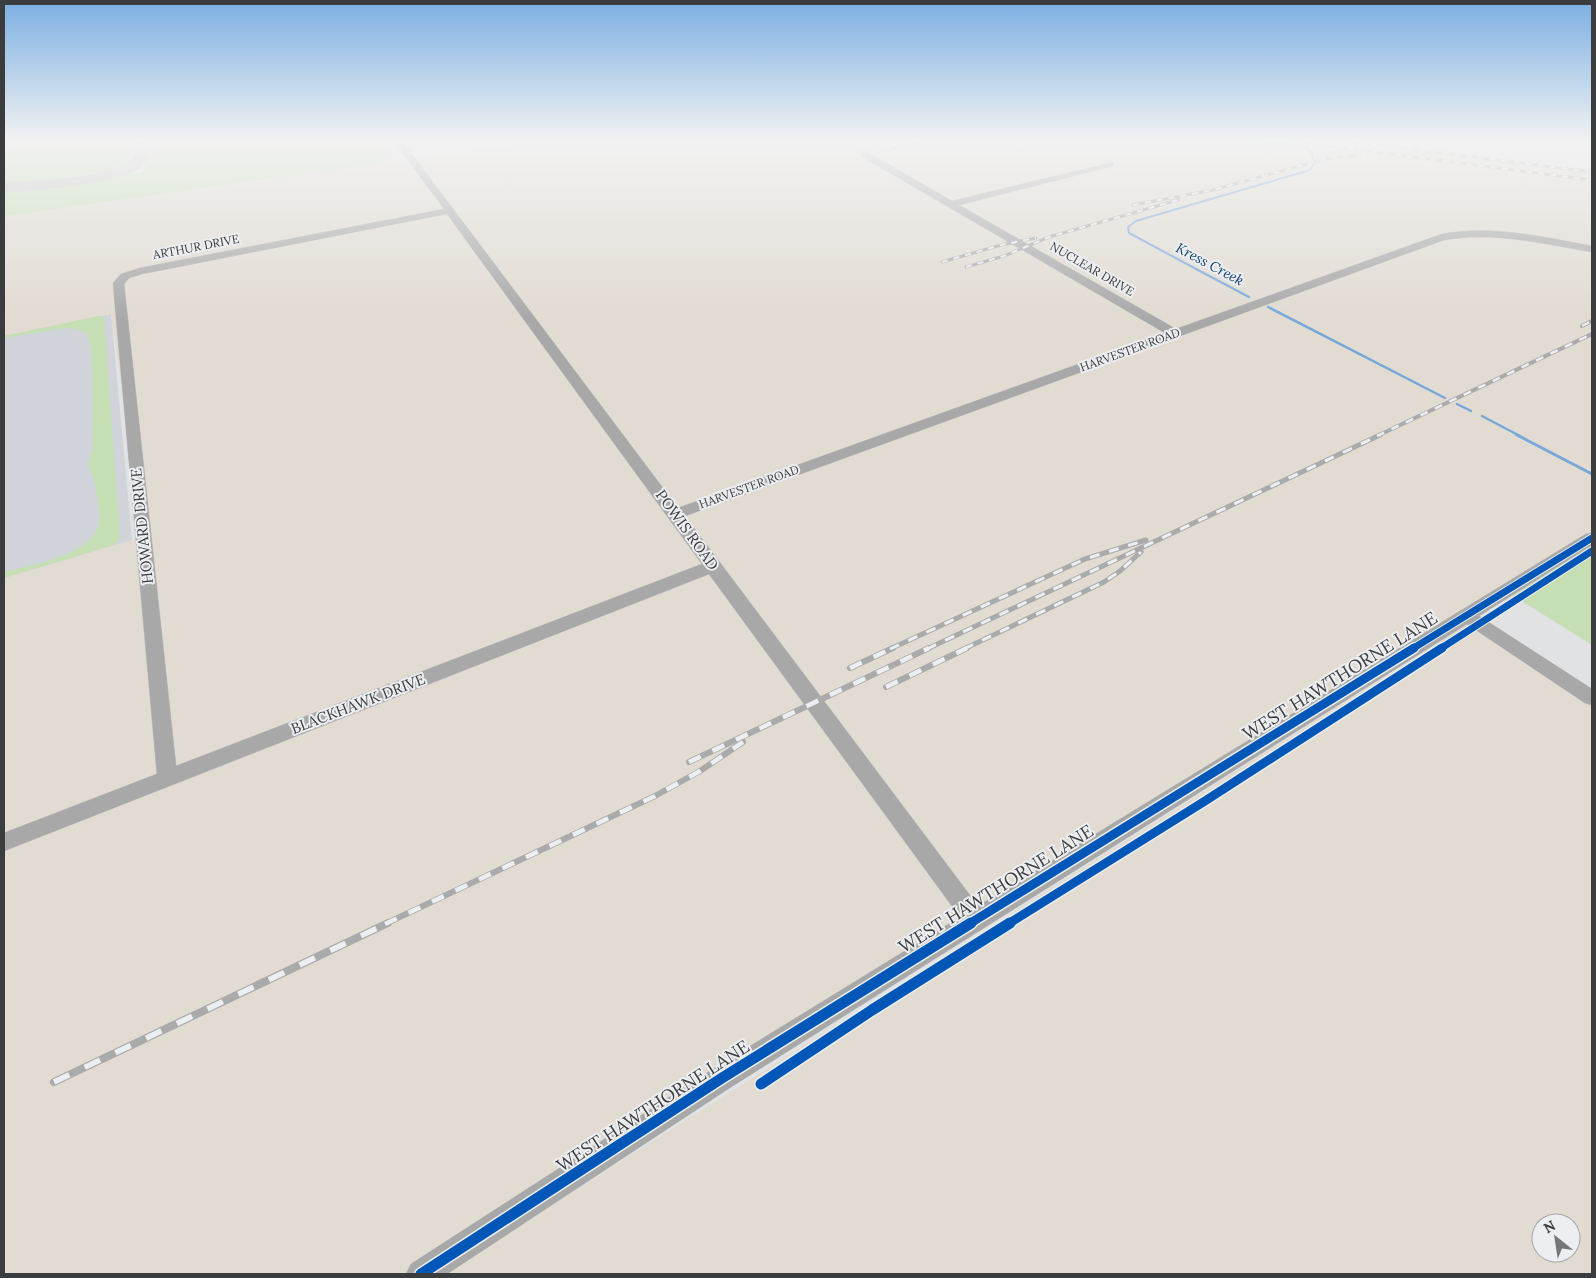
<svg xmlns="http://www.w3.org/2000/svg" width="1596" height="1278" viewBox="0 0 1596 1278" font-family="Lora,serif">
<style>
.industrial{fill:#e1dbd1;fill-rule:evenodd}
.built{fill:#d0d3d9}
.green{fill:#c6deb4}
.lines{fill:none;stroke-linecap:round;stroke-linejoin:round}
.stream-far2{stroke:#78a8da;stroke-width:2}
.stream-far1{stroke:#78a8da;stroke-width:2.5}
.stream{stroke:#78a8da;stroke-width:3}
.taxiway{fill:#c6c6c6;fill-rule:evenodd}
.minor-casing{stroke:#bcbdbe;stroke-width:1}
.minor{fill:#a8a8a8;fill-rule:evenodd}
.rail-far4-casing{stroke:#aaa;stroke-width:3}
.rail-far3-casing{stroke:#aaa;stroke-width:4}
.rail-far2-casing{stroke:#aaa;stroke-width:5}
.rail-far1-casing{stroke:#aaa;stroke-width:6}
.rail-casing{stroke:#aaa;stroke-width:8}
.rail-far4{stroke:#edeef1;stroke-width:2;stroke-dasharray:6;stroke-linecap:butt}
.rail-far3{stroke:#edeef1;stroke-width:2.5;stroke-dasharray:8;stroke-linecap:butt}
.rail-far2{stroke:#edeef1;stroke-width:3;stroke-dasharray:10;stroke-linecap:butt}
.rail-far1{stroke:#edeef1;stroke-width:4.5;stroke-dasharray:13;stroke-linecap:butt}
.rail{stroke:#edeef1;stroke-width:5.5;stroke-dasharray:17;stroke-linecap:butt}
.cycleway-far2-casing{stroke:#edeef1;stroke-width:9}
.cycleway-far1-casing{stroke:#edeef1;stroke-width:12}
.cycleway-casing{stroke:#edeef1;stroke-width:14}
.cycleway-far2{stroke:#0057b8;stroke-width:7}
.cycleway-far1{stroke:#0057b8;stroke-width:9}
.cycleway{stroke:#0057b8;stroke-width:11}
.labels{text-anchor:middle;stroke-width:4;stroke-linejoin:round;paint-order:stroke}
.far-street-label{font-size:12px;fill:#3b3c3d;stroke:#edeef1}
.far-water-label{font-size:14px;font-style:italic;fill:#114170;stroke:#edeef1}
.street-label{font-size:15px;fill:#3b3c3d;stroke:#edeef1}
.near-street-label{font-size:18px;fill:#3b3c3d;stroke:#edeef1}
</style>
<rect width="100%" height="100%" fill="#e1e2e3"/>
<g class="industrial">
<polygon points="542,141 1352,141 1592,174 1592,540 404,1274 4,1274 4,578 132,540 144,538 111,314 4,336 4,218 5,216"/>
<path d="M1469,623L1592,705V1274H444ZM1541,1223H1571V1253H1541Z"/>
</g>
<polygon class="built" points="111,314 132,540 4,578 4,336"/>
<g class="green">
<polygon points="4,141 135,141 128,164 121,169 4,186"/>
<polygon points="149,141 383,141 394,156 380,163 6,216 4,218 4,191 143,172"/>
<path d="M99,316L104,317L120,538L114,545L4,578V572C30,565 90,556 98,525C100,517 99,510 98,502C96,488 94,477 88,465L93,448L92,370L91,345L87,334L79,330L66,328L4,338V336Z"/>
<polygon points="1592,538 1592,645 1507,592"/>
</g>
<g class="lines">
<g class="stream-far2">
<polyline points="1253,141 1310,147"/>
<polyline points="1306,147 1312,153 1313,159"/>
<polyline points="1198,270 1129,233 1128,227 1136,221 1310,170 1314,164"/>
</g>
<g class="stream-far1">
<polyline points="1196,269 1249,297"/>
<polyline points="1268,307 1445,398"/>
<polyline points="1457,404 1471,411"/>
<polyline points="1482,416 1520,436"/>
</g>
<polyline class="stream" points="1517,435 1592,474"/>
<path class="taxiway" d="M136,141H150C149,149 150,160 143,166C126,183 30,191 4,193V183C38,180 104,178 132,160Z"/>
<defs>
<path id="minor" d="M394,141H402L678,508L1165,333L861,156V152H867L952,201L1113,162V166L959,205L1176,329L1442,234C1493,225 1542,237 1592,246V252C1543,244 1494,231 1444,240L685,516L978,906L1586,534L1592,533V545L1479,616L1592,689V705L1585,703L1467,624L731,1087L447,1274H406L411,1264L713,1069L960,917L709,574L4,851V833L157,774L113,283L121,274L140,268L444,209ZM447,214L702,564L176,766L124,284L129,278L142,274Z"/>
</defs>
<use href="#minor" class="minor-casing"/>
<use href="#minor" class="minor"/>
<defs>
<g id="rail-far4">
<polyline points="1288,141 1592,180"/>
<polyline points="1347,141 1592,172"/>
<polyline points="885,150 928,141"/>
<polyline points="1133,205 1213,190 1325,159 1360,155"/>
<polyline points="942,262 1001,245 1036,238"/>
<polyline points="966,267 1004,256 1049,237 1178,200"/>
</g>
<g id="rail-far3">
<polyline points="1582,326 1592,321"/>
<polyline points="1377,436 1592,334"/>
</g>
<g id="rail-far2">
<polyline points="890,649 1085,559 1146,540"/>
<polyline points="927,649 1380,435"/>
<polyline points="964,649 1104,582 1120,571 1141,552"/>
</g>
<g id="rail-far1">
<polyline points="850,668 893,648"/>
<polyline points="886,687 967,648"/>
<polyline points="689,762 929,648"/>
<polyline points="385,924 655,796 700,771 743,742"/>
</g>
<polyline id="rail" points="54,1082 388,923"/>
</defs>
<use href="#rail-far4" class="rail-far4-casing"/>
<use href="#rail-far3" class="rail-far3-casing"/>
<use href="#rail-far2" class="rail-far2-casing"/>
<use href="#rail-far1" class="rail-far1-casing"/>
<use href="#rail" class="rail-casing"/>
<use href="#rail-far4" class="rail-far4"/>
<use href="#rail-far3" class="rail-far3"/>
<use href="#rail-far2" class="rail-far2"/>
<use href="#rail-far1" class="rail-far1"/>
<use href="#rail" class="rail"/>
<defs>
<g id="cycleway-far2">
<polyline points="1412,649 1592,538"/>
<polyline points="1440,649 1592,551"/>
</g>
<g id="cycleway-far1">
<polyline points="969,924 1414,648"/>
<polyline points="1008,924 1205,801 1442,648"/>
</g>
<g id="cycleway">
<polyline points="761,1084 872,1010 1010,923"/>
<polyline points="421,1274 722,1078 971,923"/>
</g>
</defs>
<use href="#cycleway-far2" class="cycleway-far2-casing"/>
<use href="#cycleway-far1" class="cycleway-far1-casing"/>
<use href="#cycleway" class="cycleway-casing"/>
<use href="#cycleway-far2" class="cycleway-far2"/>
<use href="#cycleway-far1" class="cycleway-far1"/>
<use href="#cycleway" class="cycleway"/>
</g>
<linearGradient id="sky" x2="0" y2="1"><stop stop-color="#7bafe2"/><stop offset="0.44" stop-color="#f2f2f2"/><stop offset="1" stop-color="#f2f2f2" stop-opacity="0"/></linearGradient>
<rect width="1596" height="320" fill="url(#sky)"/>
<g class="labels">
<g class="far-street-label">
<text transform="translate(196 247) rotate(-11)" y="4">ARTHUR DRIVE</text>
<text transform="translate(1092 269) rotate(30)" y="4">NUCLEAR DRIVE</text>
<text transform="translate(1130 350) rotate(-20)" y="4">HARVESTER ROAD</text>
<text transform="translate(749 487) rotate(-20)" y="4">HARVESTER ROAD</text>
</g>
<g class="far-water-label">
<text transform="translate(1210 264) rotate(28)" y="5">Kress Creek</text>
</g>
<g class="street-label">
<text transform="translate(142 526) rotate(-96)" y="5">HOWARD DRIVE</text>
<text transform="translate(687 530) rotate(54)" y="5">POWIS ROAD</text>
<text transform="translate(358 704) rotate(-21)" y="5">BLACKHAWK DRIVE</text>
</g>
<g class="near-street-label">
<text transform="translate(1340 676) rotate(-32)" y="6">WEST HAWTHORNE LANE</text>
<text transform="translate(996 889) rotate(-32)" y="6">WEST HAWTHORNE LANE</text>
<text transform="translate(653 1106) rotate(-33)" y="6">WEST HAWTHORNE LANE</text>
</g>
</g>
<rect width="1596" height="1278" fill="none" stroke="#3b3c3d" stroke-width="10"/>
<g transform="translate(1556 1238) rotate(330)"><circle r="24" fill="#edeef1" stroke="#a6a7a9"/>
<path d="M0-4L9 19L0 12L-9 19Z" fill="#757677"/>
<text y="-8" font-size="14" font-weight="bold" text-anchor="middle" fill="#3b3c3d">N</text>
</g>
</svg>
